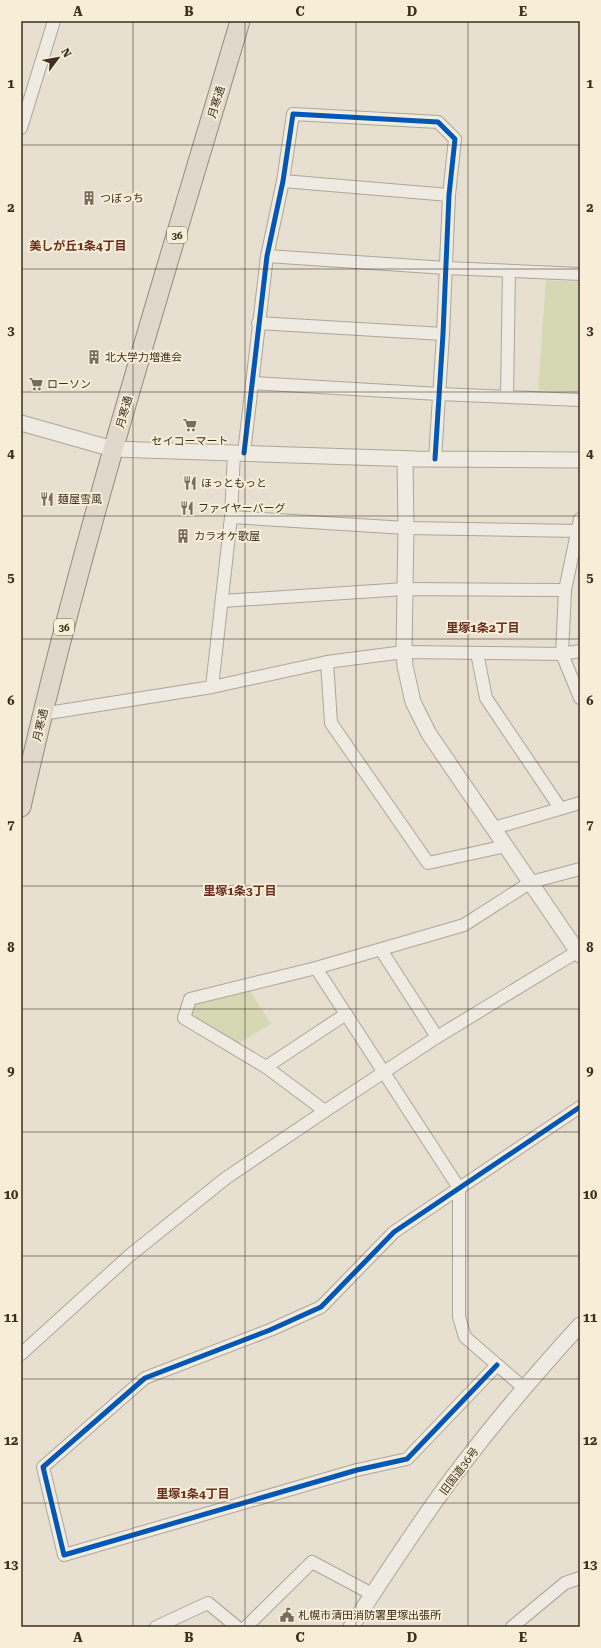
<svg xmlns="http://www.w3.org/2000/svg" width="601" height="1648" viewBox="0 0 601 1648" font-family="'Roboto Serif','Noto Sans JP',serif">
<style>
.green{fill:#d6d7b3}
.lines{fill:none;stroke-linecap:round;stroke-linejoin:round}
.minor-casing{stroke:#ada599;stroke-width:14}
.tertiary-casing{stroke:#ada599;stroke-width:17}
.trunk-casing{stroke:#928b80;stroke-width:21}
.minor{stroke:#efebe3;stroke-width:12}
.tertiary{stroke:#efebe3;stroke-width:15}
.trunk{stroke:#e0d9cb;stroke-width:19}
.cycleway-casing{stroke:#f7eed8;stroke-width:8}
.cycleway{stroke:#0057b8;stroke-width:5}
.grid{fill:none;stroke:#3d2e20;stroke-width:1;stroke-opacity:0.55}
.labels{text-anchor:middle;stroke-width:4;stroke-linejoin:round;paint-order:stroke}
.shield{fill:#f7eed8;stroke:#756857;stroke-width:1}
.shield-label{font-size:10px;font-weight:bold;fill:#3d2e20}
.street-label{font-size:11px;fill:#3d2e20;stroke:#f7eed8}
.poi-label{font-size:11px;fill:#3d2e20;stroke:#f7eed8;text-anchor:start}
.neighbourhood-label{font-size:12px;font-weight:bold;fill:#6b2e1e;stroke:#f7eed8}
.neatline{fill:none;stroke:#3d2e20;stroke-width:1.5}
.grid-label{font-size:13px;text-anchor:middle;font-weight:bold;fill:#3d2e20}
</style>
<rect width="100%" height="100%" fill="#e7e0d1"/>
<g class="green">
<polygon points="546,280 580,282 580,389 576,392 538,390"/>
<polygon points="246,985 271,1024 233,1047 184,1018 190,999"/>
</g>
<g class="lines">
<defs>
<g id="minor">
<polyline points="21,128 54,21"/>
<polyline points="283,181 449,195"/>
<polyline points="267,256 446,268 580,274"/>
<polyline points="258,323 443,334"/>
<polyline points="252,383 439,394 580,400"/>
<polyline points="507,396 509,271"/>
<polyline points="244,453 267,256 283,181 293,114 438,122 455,139 449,195 443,334 435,459"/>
<polyline points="231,517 406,528 578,531"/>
<polyline points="580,519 565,590 562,654 580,698"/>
<polyline points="222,601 405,589 565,590"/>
<polyline points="477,653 486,698 560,808"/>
<polyline points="327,662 331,723 428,863 506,846"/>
<polyline points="212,687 231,517 234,453"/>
<polyline points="42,714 212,687 327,662 404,652 562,654 580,651"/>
<polyline points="494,828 580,803"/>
<polyline points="381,950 437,1037"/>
<polyline points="316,968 459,1188 459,1317 465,1337 524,1388"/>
<polyline points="266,1067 346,1014"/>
<polyline points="325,1111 266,1067 184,1018 190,999 316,968 464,925 531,882 580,869"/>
<polyline points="21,1354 129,1256 226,1178 325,1111 437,1037 580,950"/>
<polyline points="497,1365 407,1459 357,1470 64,1555 43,1467 145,1378 270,1330 321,1307 394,1232 580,1107"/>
<polyline points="156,1627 208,1603 237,1627"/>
<polyline points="246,1627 312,1562 372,1594"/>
<polyline points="512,1627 565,1583 580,1578"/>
</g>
<g id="tertiary">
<polyline points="21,423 113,449 416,459 580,460"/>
<polyline points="405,459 406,528 404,652 405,666 413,702 429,734 580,955"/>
<path d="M351,1627C386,1574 420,1520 459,1469C497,1419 538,1371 580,1325"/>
</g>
<path id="trunk" d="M21,807C80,542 163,282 240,21"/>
</defs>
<use href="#minor" class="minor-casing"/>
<use href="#tertiary" class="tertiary-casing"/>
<use href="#trunk" class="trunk-casing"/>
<use href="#minor" class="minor"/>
<use href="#tertiary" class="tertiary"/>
<use href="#trunk" class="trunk"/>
<defs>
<g id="cycleway">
<polyline points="244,453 267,256 283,181 293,114 438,122 455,139 449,195 443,334 435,459"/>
<polyline points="497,1365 407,1459 357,1470 64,1555 43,1467 145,1378 270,1330 321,1307 394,1232 580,1107"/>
</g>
</defs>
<use href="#cycleway" class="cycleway-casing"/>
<use href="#cycleway" class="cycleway"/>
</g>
<path class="grid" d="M133,21V1627M245,21V1627M356,21V1627M468,21V1627M21,145H580M21,269H580M21,392H580M21,516H580M21,639H580M21,762H580M21,886H580M21,1009H580M21,1132H580M21,1256H580M21,1379H580M21,1503H580"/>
<defs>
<symbol id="building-bare" viewBox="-9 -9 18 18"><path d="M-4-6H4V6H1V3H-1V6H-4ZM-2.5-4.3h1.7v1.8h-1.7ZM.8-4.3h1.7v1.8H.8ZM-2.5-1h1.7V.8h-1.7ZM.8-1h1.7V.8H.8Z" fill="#786c5e" stroke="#f7eed8" stroke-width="2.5" paint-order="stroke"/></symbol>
<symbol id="supermarket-bare" viewBox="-9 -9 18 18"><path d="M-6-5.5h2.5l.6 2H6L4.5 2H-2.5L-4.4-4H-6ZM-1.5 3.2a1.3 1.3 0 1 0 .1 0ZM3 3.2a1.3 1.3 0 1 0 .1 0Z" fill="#786c5e" stroke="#f7eed8" stroke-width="2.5" paint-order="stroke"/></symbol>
<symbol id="restaurant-bare" viewBox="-9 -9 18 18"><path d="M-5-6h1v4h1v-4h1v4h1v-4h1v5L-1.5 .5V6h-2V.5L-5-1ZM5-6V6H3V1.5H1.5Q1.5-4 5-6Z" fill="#786c5e" stroke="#f7eed8" stroke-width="2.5" paint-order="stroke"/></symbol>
<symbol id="civic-bare" viewBox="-9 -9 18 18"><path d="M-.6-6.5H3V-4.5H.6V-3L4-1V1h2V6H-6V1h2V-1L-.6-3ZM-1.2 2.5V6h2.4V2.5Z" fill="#786c5e" stroke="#f7eed8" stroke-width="2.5" paint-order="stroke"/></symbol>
</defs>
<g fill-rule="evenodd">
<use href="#building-bare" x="79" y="188" width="20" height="20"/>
<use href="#building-bare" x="84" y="347" width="20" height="20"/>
<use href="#supermarket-bare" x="26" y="374" width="20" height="20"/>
<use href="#supermarket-bare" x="180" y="415" width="20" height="20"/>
<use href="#restaurant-bare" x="180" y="473" width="20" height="20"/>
<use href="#restaurant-bare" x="37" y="489" width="20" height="20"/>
<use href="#restaurant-bare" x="177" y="498" width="20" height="20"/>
<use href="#building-bare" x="173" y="526" width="20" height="20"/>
<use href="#civic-bare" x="277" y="1605" width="20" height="20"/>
</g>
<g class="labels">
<g class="shield">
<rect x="167" y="227" width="20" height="16" rx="3"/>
<rect x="54" y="619" width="20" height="16" rx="3"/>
</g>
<g class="shield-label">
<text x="177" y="239">36</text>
<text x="64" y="631">36</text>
</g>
<g class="street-label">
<text transform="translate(216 102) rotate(-73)" y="4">月寒通</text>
<text transform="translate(124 412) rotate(-74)" y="4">月寒通</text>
<text transform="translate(40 725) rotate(-77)" y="4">月寒通</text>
<text transform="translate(459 1471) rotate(-53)" y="4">旧国道36号</text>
</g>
<g class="poi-label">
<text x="100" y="202">つぼっち</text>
<text x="105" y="361">北大学力増進会</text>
<text x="47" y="388">ローソン</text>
<text x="190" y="445" text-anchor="middle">セイコーマート</text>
<text x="201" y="487">ほっともっと</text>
<text x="58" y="503">麺屋雪風</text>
<text x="198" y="512">ファイヤーバーグ</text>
<text x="194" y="540">カラオケ歌屋</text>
<text x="298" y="1619">札幌市清田消防署里塚出張所</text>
</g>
<g class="neighbourhood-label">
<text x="78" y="250">美しが丘1条4丁目</text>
<text x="483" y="632">里塚1条2丁目</text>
<text x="240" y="895">里塚1条3丁目</text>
<text x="193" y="1498">里塚1条4丁目</text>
</g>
</g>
<rect width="601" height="1648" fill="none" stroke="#f7eed8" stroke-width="44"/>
<g transform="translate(58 58) rotate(58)" stroke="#f7eed8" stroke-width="3" paint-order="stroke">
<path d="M0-3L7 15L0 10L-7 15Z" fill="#3d2e20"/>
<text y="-6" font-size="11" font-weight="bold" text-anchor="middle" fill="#3d2e20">N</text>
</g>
<rect x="22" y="22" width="557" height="1604" class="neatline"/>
<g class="grid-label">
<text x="78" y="16">A</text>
<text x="189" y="16">B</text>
<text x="300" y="16">C</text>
<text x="412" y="16">D</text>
<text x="523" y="16">E</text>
<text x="11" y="88">1</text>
<text x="590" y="88">1</text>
<text x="11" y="212">2</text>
<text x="590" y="212">2</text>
<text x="11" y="335">3</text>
<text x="590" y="335">3</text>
<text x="11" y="458">4</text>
<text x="590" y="458">4</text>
<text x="11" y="582">5</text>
<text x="590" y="582">5</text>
<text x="11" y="705">6</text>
<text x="590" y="705">6</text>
<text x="11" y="829">7</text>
<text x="590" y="829">7</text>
<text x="11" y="952">8</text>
<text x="590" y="952">8</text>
<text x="11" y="1075">9</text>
<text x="590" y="1075">9</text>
<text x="11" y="1199">10</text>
<text x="590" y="1199">10</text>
<text x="11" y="1322">11</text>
<text x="590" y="1322">11</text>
<text x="11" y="1445">12</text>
<text x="590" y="1445">12</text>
<text x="11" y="1569">13</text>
<text x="590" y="1569">13</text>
<text x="78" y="1642">A</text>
<text x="189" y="1642">B</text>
<text x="300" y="1642">C</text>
<text x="412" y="1642">D</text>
<text x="523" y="1642">E</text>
</g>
</svg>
